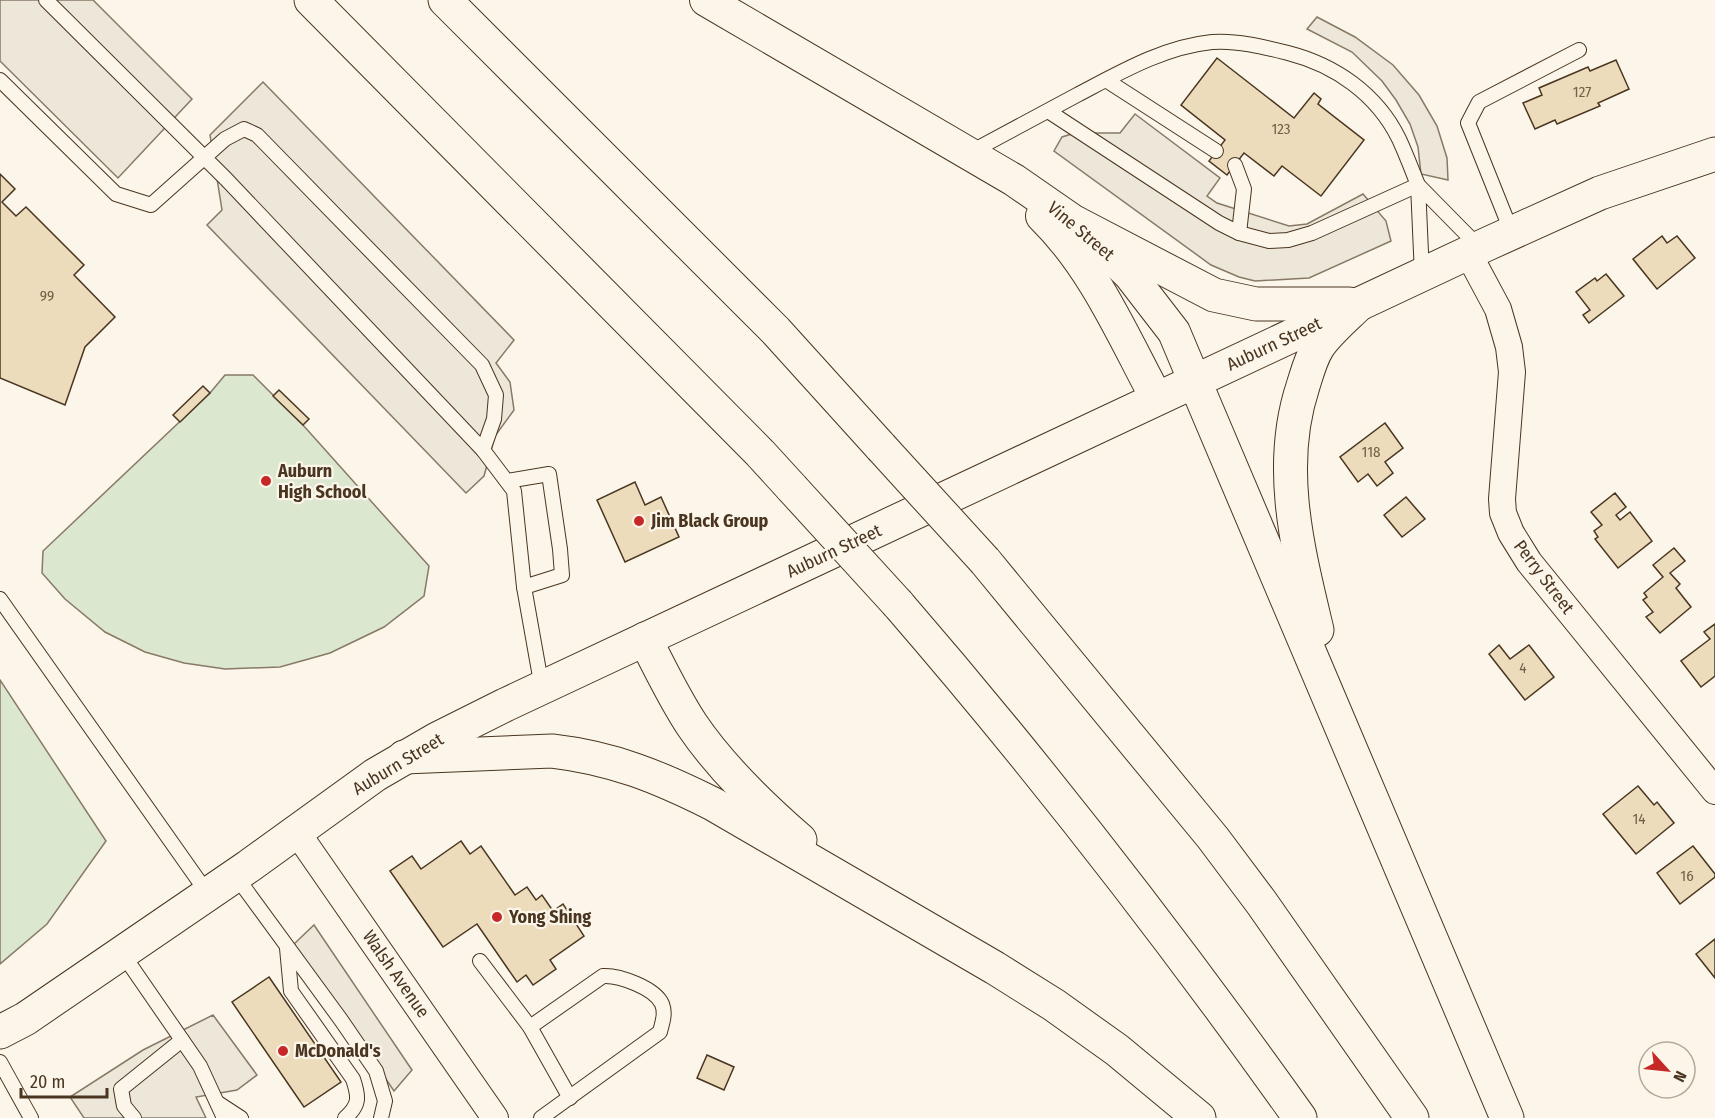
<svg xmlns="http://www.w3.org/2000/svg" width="1715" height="1118" viewBox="0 0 1715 1118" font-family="'Fira Sans Condensed',sans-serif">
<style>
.green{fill:#dce7d0;stroke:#887966;stroke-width:1.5}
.parking{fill:#ede7d9;stroke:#887966;stroke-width:1.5}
.building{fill:#ecdcbc;stroke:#4a3520;stroke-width:1.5}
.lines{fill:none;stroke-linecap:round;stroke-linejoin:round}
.service-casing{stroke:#4a3520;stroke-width:16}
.minor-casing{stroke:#4a3520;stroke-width:28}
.tertiary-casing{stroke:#4a3520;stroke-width:34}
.secondary-casing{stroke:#4a3520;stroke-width:35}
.motorway-casing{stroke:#4a3520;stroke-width:35}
.service{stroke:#fbf6e9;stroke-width:14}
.minor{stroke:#fbf6e9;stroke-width:26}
.tertiary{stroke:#fbf6e9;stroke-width:32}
.secondary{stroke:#fbf6e9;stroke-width:33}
.motorway{stroke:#fbf6e9;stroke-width:33}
.motorway-bridge-casing{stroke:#4a3520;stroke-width:35;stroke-linecap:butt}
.motorway-bridge{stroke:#fbf6e9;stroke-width:33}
.poi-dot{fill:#c62828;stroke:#fbf6e9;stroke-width:2}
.labels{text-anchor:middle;stroke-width:4.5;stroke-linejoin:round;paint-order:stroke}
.number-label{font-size:15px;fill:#725f47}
.street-label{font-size:18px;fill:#4a3520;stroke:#fbf6e9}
.poi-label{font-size:18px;font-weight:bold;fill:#4a3520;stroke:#fbf6e9;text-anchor:start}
</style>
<rect width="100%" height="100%" fill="#fbf6e9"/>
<g class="green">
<polygon points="225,375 253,375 303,425 429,566 424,596 384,627 330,653 280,667 225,669 184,663 145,652 105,632 65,599 42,573 43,551 210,393"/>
<polygon points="0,680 106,841 47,924 0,964"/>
</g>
<g class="parking">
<polygon points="0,0 93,0 192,99 118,178 0,61"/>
<polygon points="1317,17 1355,37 1393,65 1419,95 1437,126 1447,158 1448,180 1421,174 1418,147 1410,124 1396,100 1382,81 1352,52 1307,29"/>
<polygon points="263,82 514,340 496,363 510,382 514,410 495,436 484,476 466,493 207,225 222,210 210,135"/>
<polygon points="1135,114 1220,178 1207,196 1217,203 1289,226 1307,224 1363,194 1386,221 1391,241 1309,278 1255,281 1239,277 1211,265 1054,151 1062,137 1075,133 1120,133"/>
<polygon points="314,925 412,1070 394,1091 294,944"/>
<polygon points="213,1015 257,1075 237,1090 196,1097 206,1118 84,1118 70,1097 143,1050"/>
</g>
<g class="building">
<polygon points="1217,58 1294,118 1314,93 1321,99 1318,104 1364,140 1321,196 1282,166 1274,176 1244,153 1227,175 1209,161 1225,140 1181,105"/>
<polygon points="1616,60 1629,89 1598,103 1600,106 1557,124 1555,120 1535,129 1523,103 1542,95 1539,88 1588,67 1590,71"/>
<polygon points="0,174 15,189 2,202 16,216 26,207 84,265 74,275 115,317 85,347 65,405 0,378"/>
<polygon points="1662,236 1667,243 1677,236 1695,258 1657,289 1633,259"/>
<polygon points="1606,274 1624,296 1589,323 1583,315 1590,310 1576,292 1595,278 1597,281"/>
<polygon points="203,386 210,393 180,422 173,415"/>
<polygon points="279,390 309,419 303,425 273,396"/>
<polygon points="1385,423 1403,448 1385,462 1393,473 1377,486 1368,474 1358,482 1340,457"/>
<polygon points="635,482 645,505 661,497 679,537 625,562 597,500"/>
<polygon points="1615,493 1626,507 1616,515 1620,520 1630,512 1652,541 1618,568 1595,539 1598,537 1594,531 1602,525 1591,512"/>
<polygon points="1406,497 1425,519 1402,537 1384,515"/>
<polygon points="1674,548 1685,561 1670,573 1680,584 1676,588 1691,607 1660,633 1646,617 1653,612 1643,600 1647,597 1644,593 1663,577 1653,565"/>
<polygon points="1715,624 1715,676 1701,687 1681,661 1710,639 1704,632"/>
<polygon points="1499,645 1510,659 1529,645 1554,677 1525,700 1489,654"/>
<polygon points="1638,786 1654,805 1657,802 1674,823 1636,854 1603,814"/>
<polygon points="461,841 470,854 481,846 515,895 527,887 536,900 542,895 553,911 563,904 584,936 550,960 556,969 533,985 526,975 517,982 477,924 443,947 390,871 412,856 421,869"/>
<polygon points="1693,846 1715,874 1715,877 1680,904 1657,873"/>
<polygon points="1715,939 1715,978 1696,954"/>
<polygon points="269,977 341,1082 304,1107 232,1002"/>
<polygon points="707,1055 734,1067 724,1090 697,1078"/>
</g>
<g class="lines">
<defs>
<g id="service">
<polyline points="46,0 226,179 483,450 514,491 524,587 542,688"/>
<polyline points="0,80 116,194 151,205 225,139 244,129 257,135 482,365 496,395 494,419 483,450"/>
<polyline points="1106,80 1216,151"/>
<path d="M969,153C1005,134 1041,114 1077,95C1119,73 1163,47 1212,42C1237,40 1264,47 1288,53C1335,65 1377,94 1399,139C1406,154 1412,170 1418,185L1312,233L1288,240L1269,241L1239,233L1219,223L1048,111"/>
<polyline points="1235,165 1244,189 1239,233"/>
<polyline points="1512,233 1468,123 1479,102 1579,50"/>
<polyline points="1422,275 1418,185 1480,248"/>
<polyline points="507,481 549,474 560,549 562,575 524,587"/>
<polyline points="0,599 208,894"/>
<polyline points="235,875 341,1020 376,1071 385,1101 381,1118"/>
<path d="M287,948L291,991L353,1079C359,1097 360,1105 345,1118"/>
<polyline points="122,953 200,1066 224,1118"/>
<polyline points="480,961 530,1027 570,1098"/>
<path d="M530,1027L603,976C619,975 655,988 662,1004C666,1014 662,1023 660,1032L541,1118"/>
<polyline points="0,1062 31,1118"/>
<polyline points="218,1103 241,1118"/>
<polyline points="134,1118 124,1106 121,1089 182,1040"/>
</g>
<g id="minor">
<polyline points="1468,253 1498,309 1509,347 1512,372 1502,499 1503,513 1511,533 1529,562 1715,791"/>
<polyline points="296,831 495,1118"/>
</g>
<g id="tertiary">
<polyline points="706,0 1014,180 1076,223 1130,275 1174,332 1195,382"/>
<path d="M1042,216C1094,267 1123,336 1157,399"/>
</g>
<g id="secondary">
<polyline points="1076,223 1214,295 1256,304 1349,304"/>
<polyline points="0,1032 25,1019 249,866 375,775 437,739 505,705 1485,245 1600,193 1715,154"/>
</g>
<g id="motorway">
<polyline points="311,0 760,453 792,488"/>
<polyline points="445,0 776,331 881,447"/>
<polyline points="1195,382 1507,1118"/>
<polyline points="985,561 1213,838 1261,902 1412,1118"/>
<path d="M898,604C1040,768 1174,941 1300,1118"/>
<path d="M1317,630C1298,550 1276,467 1303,386C1307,373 1311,358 1318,347C1327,333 1347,316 1359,304"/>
<path d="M645,639C660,668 674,698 692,725C721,768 761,806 800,840"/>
<path d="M404,757L552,751C613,758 659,777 713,804L995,968L1054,1005L1117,1050L1199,1118"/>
</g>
</defs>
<use href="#service" class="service-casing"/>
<use href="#minor" class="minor-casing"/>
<use href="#tertiary" class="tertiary-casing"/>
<use href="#secondary" class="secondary-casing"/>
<use href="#motorway" class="motorway-casing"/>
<use href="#service" class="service"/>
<use href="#minor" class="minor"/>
<use href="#tertiary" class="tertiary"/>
<use href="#secondary" class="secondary"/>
<use href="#motorway" class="motorway"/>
<defs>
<g id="motorway-bridge">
<polyline points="881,447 985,561"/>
<polyline points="792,488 898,604"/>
</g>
</defs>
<use href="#motorway-bridge" class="motorway-bridge-casing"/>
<use href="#motorway-bridge" class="motorway-bridge"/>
</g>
<g class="poi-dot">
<circle cx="266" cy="481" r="6"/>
<circle cx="639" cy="521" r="6"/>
<circle cx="497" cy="917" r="6"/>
<circle cx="283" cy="1051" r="6"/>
</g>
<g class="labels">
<g class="number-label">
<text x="1582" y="97">127</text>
<text x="1281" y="134">123</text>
<text x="47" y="301">99</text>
<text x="1371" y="457">118</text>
<text x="1523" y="673">4</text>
<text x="1639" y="824">14</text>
<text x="1687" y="881">16</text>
</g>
<g class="street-label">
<text transform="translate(1081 231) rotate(40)" y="6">Vine Street</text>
<text transform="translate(1274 344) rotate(-25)" y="6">Auburn Street</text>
<text transform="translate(834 551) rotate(-25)" y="6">Auburn Street</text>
<text transform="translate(1544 577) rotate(53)" y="6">Perry Street</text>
<text transform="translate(398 764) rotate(-31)" y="6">Auburn Street</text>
<text transform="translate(396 974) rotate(55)" y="6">Walsh Avenue</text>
</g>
<g class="poi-label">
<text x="278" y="477">Auburn<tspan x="278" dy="21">High School</tspan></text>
<text x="651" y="527">Jim Black Group</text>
<text x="509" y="923">Yong Shing</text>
<text x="295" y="1057">McDonald's</text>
</g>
</g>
<g transform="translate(1667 1070) rotate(117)"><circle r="28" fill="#fbf6e9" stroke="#b4a999" stroke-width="1.5"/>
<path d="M0-4.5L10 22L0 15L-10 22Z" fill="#c62828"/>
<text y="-9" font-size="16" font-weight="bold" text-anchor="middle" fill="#4a3520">N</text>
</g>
<path d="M21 1088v9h86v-9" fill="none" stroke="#4a3520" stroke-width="3"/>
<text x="30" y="1088" font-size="18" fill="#4a3520" stroke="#fbf6e9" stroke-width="4.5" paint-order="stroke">20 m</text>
</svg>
